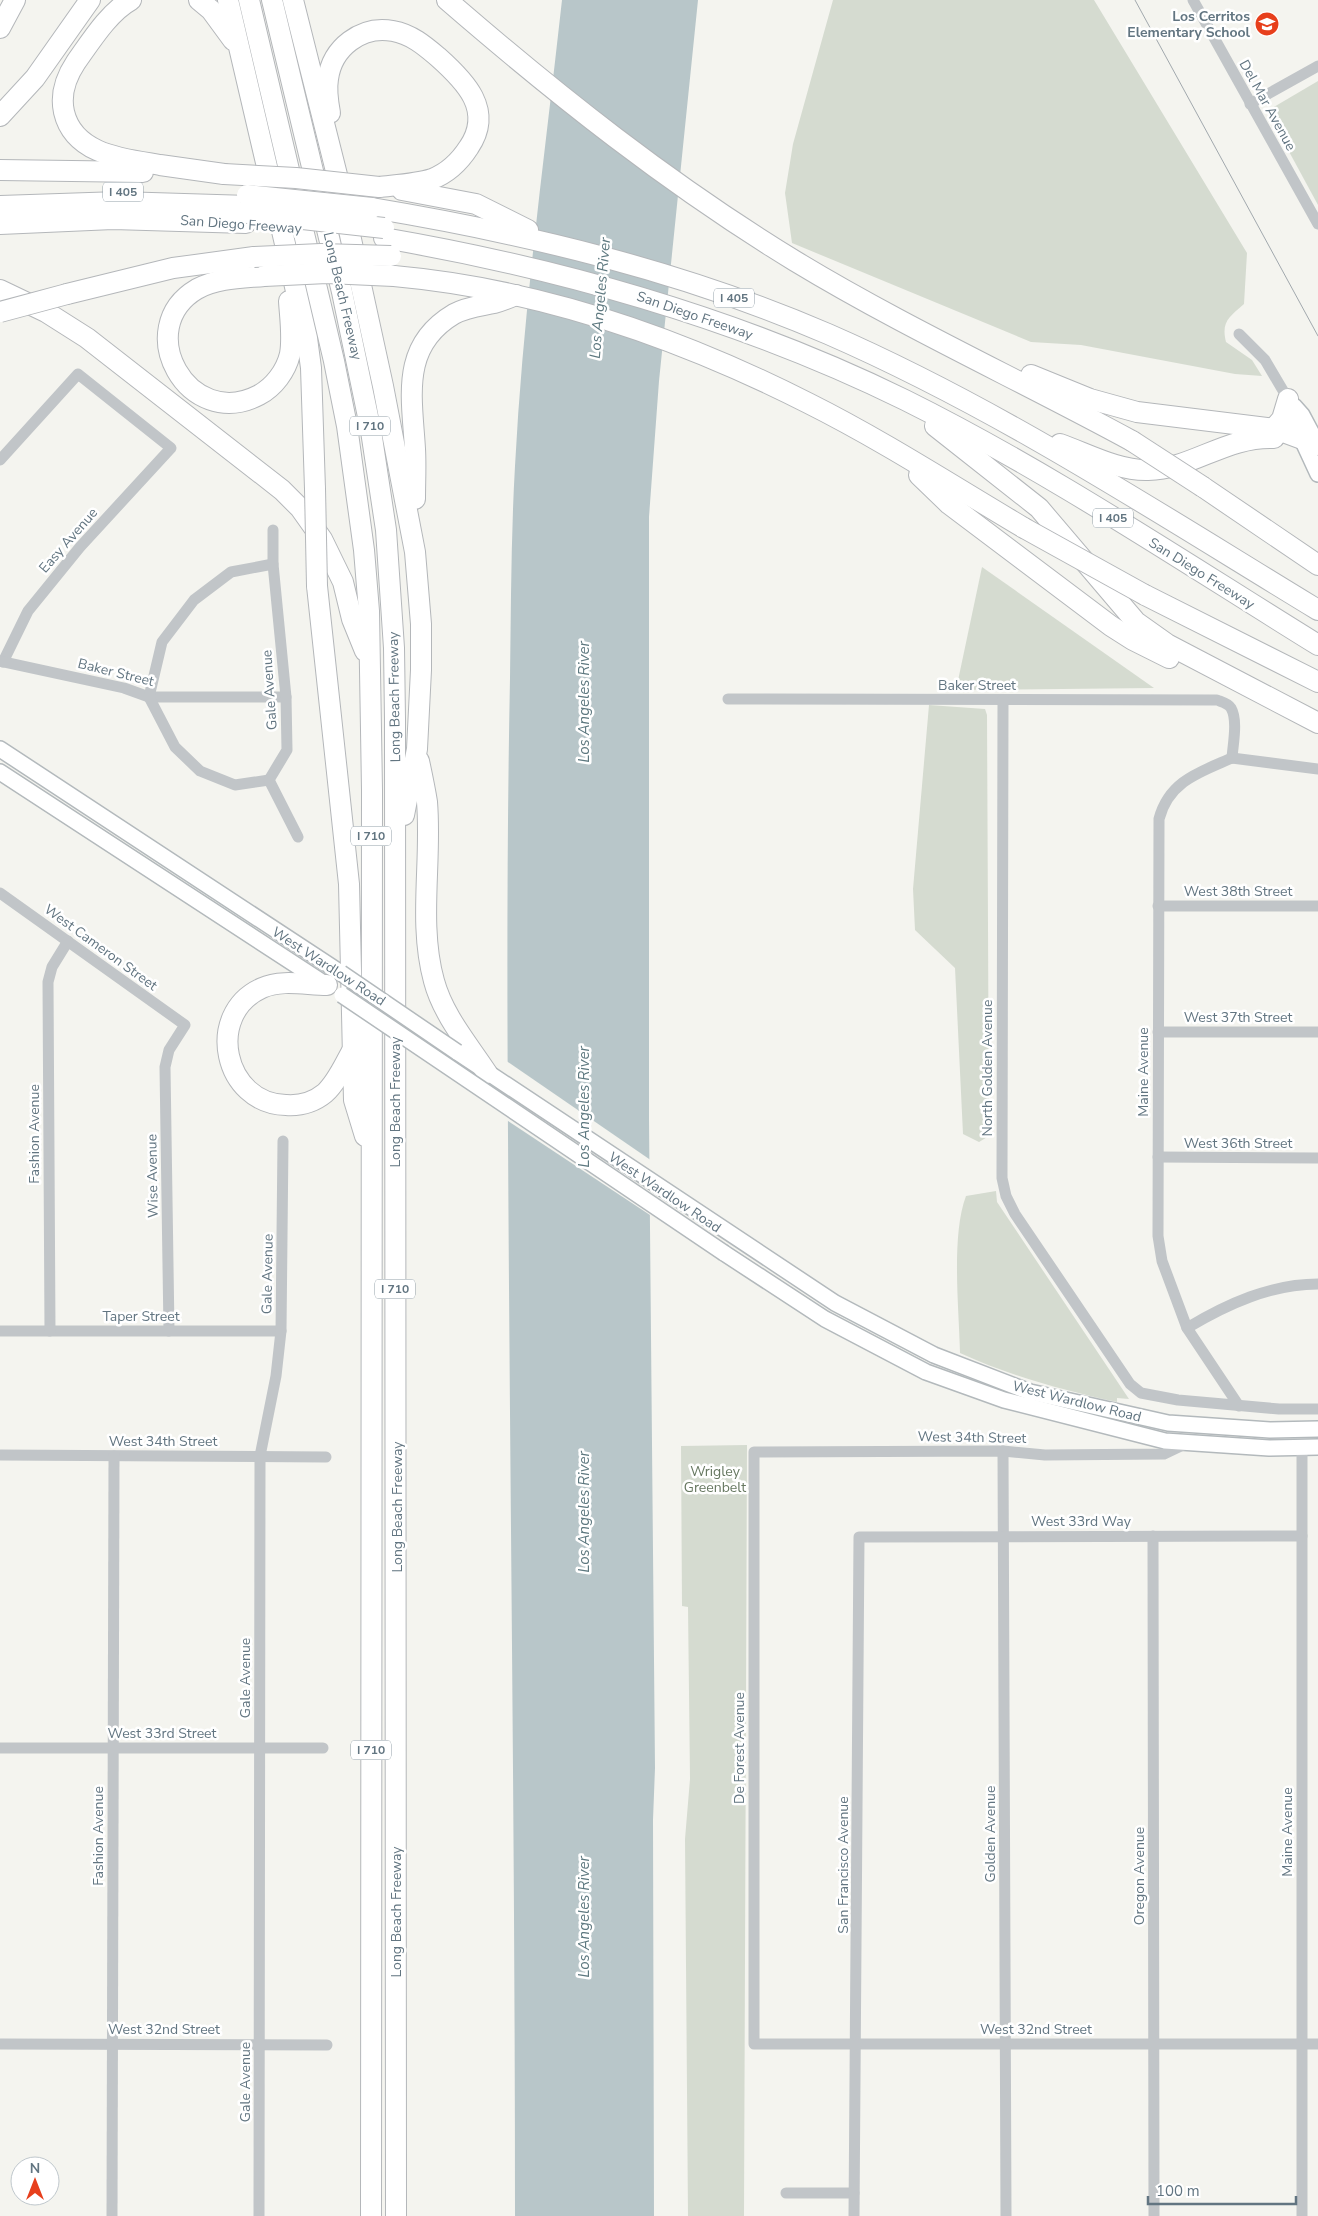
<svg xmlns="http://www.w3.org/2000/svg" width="1318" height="2216" viewBox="0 0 1318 2216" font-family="'Nunito Sans',sans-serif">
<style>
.green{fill:#d5dbd0}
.water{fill:#b8c6c9}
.pier{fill:#f4f4ef}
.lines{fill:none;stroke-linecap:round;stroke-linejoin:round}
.secondary-casing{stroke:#b3b9bc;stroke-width:18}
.motorway-casing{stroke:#b4b7ba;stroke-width:22}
.minor{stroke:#c1c5c8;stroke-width:11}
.secondary{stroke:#fff;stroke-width:15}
.motorway{stroke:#fff;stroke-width:20}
.tram{stroke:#a1a8ad;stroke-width:1}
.secondary-bridge-casing{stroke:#b3b9bc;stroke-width:18;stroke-linecap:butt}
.motorway-bridge-casing{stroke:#b4b7ba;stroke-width:22;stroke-linecap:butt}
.secondary-bridge{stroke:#fff;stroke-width:15}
.motorway-bridge{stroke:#fff;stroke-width:20}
.labels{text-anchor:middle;stroke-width:5;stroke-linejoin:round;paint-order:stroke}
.shield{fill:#fff;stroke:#919ea7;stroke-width:1}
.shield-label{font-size:12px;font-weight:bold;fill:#627581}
.poi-label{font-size:14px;font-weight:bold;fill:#627581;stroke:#fff;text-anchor:end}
.street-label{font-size:14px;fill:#627581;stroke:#fff}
.park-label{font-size:14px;fill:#677861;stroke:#fff}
.water-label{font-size:15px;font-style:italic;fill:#5d787f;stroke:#fff}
</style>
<rect width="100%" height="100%" fill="#f4f4ef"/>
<g class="green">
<path d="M833,0H1094L1247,253L1244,304C1229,317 1221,322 1226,342L1252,360L1262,376L1235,374L1081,345L1031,342L792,243L785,193L793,144Z"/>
<polygon points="1318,81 1318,205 1267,111"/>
<polygon points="982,567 1154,688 956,690"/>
<polygon points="929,705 985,709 987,715 989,1136 979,1142 963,1134 955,968 915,930 913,889"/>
<path d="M996,1191L997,1202L1129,1399L1117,1398V1402C1063,1390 1010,1376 960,1353C959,1308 951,1236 966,1196Z"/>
<polygon points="747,1445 744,2216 688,2216 685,1839 690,1779 688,1607 682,1606 681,1446"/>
</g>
<path class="water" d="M562,0H698L659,381L649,517V1119L655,1768L653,1820L654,2216H515C515,1856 510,1495 508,1135C507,982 507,830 510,678C511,607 511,536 515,466C523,310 545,155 562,0Z"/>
<polygon class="pier" points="505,1060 652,1161 653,1217 505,1119"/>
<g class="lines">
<defs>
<g id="secondary">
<polyline points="1288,400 1293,420 1318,474"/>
<polyline points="1294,406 1302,415 1318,445"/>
<polyline points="0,749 341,973"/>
<polyline points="0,772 325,984"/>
<polyline points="457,1052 835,1303 934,1355 1030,1392 1168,1423 1270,1430 1318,1429"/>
<polyline points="724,1253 825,1319 926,1372 1004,1400 1165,1441 1269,1448 1318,1447"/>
</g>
<g id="motorway">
<path d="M131,0C109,12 91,41 76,62C66,77 60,94 64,112C74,155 124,159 160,165C182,168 203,171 224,174"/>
<polyline points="199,0 211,10 233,40"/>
<polyline points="228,0 307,338 311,368 315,489"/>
<polyline points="249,0 334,361 347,426 364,550 369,611 372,790 371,2216"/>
<polyline points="272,0 342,292 371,431 386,530 394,648 395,719 396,2216"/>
<polyline points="293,0 337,175 383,386 415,552 421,624 421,670 417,749 404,815"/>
<path d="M447,0C558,96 669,184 795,261C904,327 1020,380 1132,441"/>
<polyline points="0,28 15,0"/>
<path d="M330,113C328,102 326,90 328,79C332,48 361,25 393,31C411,34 425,46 438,57C465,81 494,110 469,147C460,161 448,173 432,179C416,184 396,185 379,187"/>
<polyline points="0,116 35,78 90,0"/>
<polyline points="0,170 143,172"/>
<polyline points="402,190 476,204 528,230"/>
<polyline points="0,206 119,202 249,206"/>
<path d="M372,208C528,234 682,271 828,334C1000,409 1158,513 1318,610"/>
<polyline points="0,224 113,219 246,223"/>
<path d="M384,238C564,269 740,319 905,400C1048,471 1182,561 1318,645"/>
<path d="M264,276C242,278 217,278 197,289C131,328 188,432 259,395C274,387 286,371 290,354C293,337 290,318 289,301"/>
<path d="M394,276C539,289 678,337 808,403C882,440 953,486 1024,528"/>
<polyline points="0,290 46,312 87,338 282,490 300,508 322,539 343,582 352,619 365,651"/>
<polyline points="67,294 173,268 254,257"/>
<polyline points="1031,375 1090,399 1137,412 1275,429 1318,445"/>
<polyline points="935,426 1039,508 1136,622 1167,644 1318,723"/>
<polyline points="1266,437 1282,419 1288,399"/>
<path d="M1060,444C1088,454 1119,471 1148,470C1192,469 1226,436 1274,438"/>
<polyline points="919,475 949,504 1111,626 1133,640 1169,658"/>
<polyline points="1203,487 1318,565"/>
<path d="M415,499C415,482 416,465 415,449C412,397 400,346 454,314C467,307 480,306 494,303C502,301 509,298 516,295"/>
<polyline points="317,586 349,884 354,1100 365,1136"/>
<polyline points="1145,595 1318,682"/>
<path d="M419,761C422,775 425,789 427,802C432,861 418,923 434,981C443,1015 468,1044 487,1073"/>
<path d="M327,985C306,985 282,979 262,988C204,1014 224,1104 286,1105C300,1106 314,1102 325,1093C337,1082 344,1065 352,1051"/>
</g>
</defs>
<use href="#secondary" class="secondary-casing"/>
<use href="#motorway" class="motorway-casing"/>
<g class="minor">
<polyline points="1193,0 1318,224"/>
<polyline points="1250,104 1318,66"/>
<polyline points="1239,334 1265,360 1288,399"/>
<polyline points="0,460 78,374 171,448 80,547 28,611 3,662"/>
<polyline points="0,661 124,688 149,697 286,697"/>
<path d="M728,699L1217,700C1222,702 1228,703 1231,708C1238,720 1233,744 1232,758"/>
<polyline points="1003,700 1002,1178 1006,1196 1015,1214 1130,1384 1141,1393 1178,1400 1279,1409 1318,1409"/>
<path d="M1232,758C1200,772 1169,781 1159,819L1158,1236L1162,1261L1187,1328L1239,1406"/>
<polyline points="1232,758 1318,769"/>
<polyline points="269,780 235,785 200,771 175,747 149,697 162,642 194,600 231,572 273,564"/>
<polyline points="269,780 287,750 286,697 273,564 273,530"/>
<polyline points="269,780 298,837"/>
<polyline points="0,893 185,1025 169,1050 165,1067 169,1331"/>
<polyline points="1158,906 1318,906"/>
<polyline points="1158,1032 1318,1032"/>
<polyline points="1158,1157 1318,1158"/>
<path d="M1187,1328C1227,1304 1271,1284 1318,1284"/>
<polyline points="0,1331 281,1331"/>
<polyline points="50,1331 48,982 52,967 68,941"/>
<polyline points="1187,1443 1164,1454 1045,1455 1003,1451 754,1452 754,2044 1318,2044"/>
<polyline points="1302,1447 1302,2216"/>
<polyline points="1003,1451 1006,2216"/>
<polyline points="0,1455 326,1457"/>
<polyline points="1153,1536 1154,2216"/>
<polyline points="0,1748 323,1748"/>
<polyline points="0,2044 327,2045"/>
<polyline points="786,2193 854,2193"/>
<polyline points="112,2216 114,1456"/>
<polyline points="259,2216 260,1456 276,1376 281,1331 283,1141"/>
<polyline points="854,2216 859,1537 1302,1536"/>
</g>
<use href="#secondary" class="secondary"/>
<use href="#motorway" class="motorway"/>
<polyline class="tram" points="1135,0 1318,336"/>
<defs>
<g id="secondary-bridge">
<polyline points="341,973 457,1052"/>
<polyline points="342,995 724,1253"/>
</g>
<g id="motorway-bridge">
<polyline points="224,174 296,178 379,187"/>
<polyline points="247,195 372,208"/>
<polyline points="239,212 384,228"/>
<polyline points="254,257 321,254 391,256"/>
<polyline points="264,276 327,273 394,276"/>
<polyline points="0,312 67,294"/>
<polyline points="1132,441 1203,487"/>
<polyline points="315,489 317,586"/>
<polyline points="1024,528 1145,595"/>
</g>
</defs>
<use href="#secondary-bridge" class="secondary-bridge-casing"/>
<use href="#motorway-bridge" class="motorway-bridge-casing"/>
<use href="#secondary-bridge" class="secondary-bridge"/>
<use href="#motorway-bridge" class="motorway-bridge"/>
</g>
<defs>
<symbol id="school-disc" viewBox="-11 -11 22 22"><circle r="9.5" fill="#e73f1c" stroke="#fff"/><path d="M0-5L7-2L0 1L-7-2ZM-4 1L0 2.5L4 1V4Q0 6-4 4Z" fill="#fff"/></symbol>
</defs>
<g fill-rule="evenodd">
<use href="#school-disc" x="1253" y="10" width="28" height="28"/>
</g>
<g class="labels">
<g class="shield">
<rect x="103" y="182.5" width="40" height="19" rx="4"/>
<rect x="714" y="288.5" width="40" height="19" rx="4"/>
<rect x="350" y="416.5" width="40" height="19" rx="4"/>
<rect x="1093" y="508.5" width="40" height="19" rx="4"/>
<rect x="351" y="826.5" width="40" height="19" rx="4"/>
<rect x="375" y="1279.5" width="40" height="19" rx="4"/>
<rect x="351" y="1740.5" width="40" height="19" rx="4"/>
</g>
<g class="shield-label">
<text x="123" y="196">I 405</text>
<text x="734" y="302">I 405</text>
<text x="370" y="430">I 710</text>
<text x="1113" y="522">I 405</text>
<text x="371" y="840">I 710</text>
<text x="395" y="1293">I 710</text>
<text x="371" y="1754">I 710</text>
</g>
<g class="poi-label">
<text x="1250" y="21">Los Cerritos<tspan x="1250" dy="16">Elementary School</tspan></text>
</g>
<g class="street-label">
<text transform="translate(1268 105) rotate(61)" y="5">Del Mar Avenue</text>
<text transform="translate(241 224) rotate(4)" y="5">San Diego Freeway</text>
<text transform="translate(343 296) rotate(77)" y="5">Long Beach Freeway</text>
<text transform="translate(695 315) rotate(19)" y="5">San Diego Freeway</text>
<text transform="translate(68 540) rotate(-49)" y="5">Easy Avenue</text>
<text transform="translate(1202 573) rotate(32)" y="5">San Diego Freeway</text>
<text transform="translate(116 672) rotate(14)" y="5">Baker Street</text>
<text x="977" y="690">Baker Street</text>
<text transform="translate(269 690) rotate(-94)" y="5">Gale Avenue</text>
<text transform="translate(394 697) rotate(-91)" y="5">Long Beach Freeway</text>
<text x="1238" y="896">West 38th Street</text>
<text transform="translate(101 947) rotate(36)" y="5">West Cameron Street</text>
<text transform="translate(329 966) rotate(33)" y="5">West Wardlow Road</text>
<text x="1238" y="1022">West 37th Street</text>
<text transform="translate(987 1068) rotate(-90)" y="5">North Golden Avenue</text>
<text transform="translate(1143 1072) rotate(-90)" y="5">Maine Avenue</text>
<text transform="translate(395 1102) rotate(-90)" y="5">Long Beach Freeway</text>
<text transform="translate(34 1134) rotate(-90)" y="5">Fashion Avenue</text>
<text x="1238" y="1148">West 36th Street</text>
<text transform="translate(152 1176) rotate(-91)" y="5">Wise Avenue</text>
<text transform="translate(665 1192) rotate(34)" y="5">West Wardlow Road</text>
<text transform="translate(267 1274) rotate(-89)" y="5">Gale Avenue</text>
<text x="141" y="1321">Taper Street</text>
<text transform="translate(1077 1401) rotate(14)" y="5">West Wardlow Road</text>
<text transform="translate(972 1437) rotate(1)" y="5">West 34th Street</text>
<text x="163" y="1446">West 34th Street</text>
<text transform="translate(397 1507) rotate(-90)" y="5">Long Beach Freeway</text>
<text x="1081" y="1526">West 33rd Way</text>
<text transform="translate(245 1678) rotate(-90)" y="5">Gale Avenue</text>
<text x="162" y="1738">West 33rd Street</text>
<text transform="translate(739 1748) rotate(-90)" y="5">De Forest Avenue</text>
<text transform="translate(1287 1832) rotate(-90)" y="5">Maine Avenue</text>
<text transform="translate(990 1834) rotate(-90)" y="5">Golden Avenue</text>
<text transform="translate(98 1836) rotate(-90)" y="5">Fashion Avenue</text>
<text transform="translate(843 1865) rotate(-90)" y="5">San Francisco Avenue</text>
<text transform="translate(1139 1876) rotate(-90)" y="5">Oregon Avenue</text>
<text transform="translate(396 1912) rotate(-90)" y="5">Long Beach Freeway</text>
<text x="164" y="2034">West 32nd Street</text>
<text x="1036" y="2034">West 32nd Street</text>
<text transform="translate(245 2082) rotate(-90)" y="5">Gale Avenue</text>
</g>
<g class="park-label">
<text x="715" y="1476">Wrigley<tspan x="715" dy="16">Greenbelt</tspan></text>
</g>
<g class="water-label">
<text transform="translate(600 298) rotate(-85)" y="5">Los Angeles River</text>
<text transform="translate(584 702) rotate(-90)" y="5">Los Angeles River</text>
<text transform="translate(584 1107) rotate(-90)" y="5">Los Angeles River</text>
<text transform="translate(584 1512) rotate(-90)" y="5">Los Angeles River</text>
<text transform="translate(584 1917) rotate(-90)" y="5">Los Angeles River</text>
</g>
</g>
<g transform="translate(35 2181)"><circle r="24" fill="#ffffff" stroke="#c0c8cd"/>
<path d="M0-4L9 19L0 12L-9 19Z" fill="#e73f1c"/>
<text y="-8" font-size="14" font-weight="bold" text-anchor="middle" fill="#627581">N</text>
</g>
<path d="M1148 2196v8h148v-8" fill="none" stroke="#627581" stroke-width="2.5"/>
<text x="1156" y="2196" font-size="15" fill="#627581" stroke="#ffffff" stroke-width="4" paint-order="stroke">100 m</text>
</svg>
